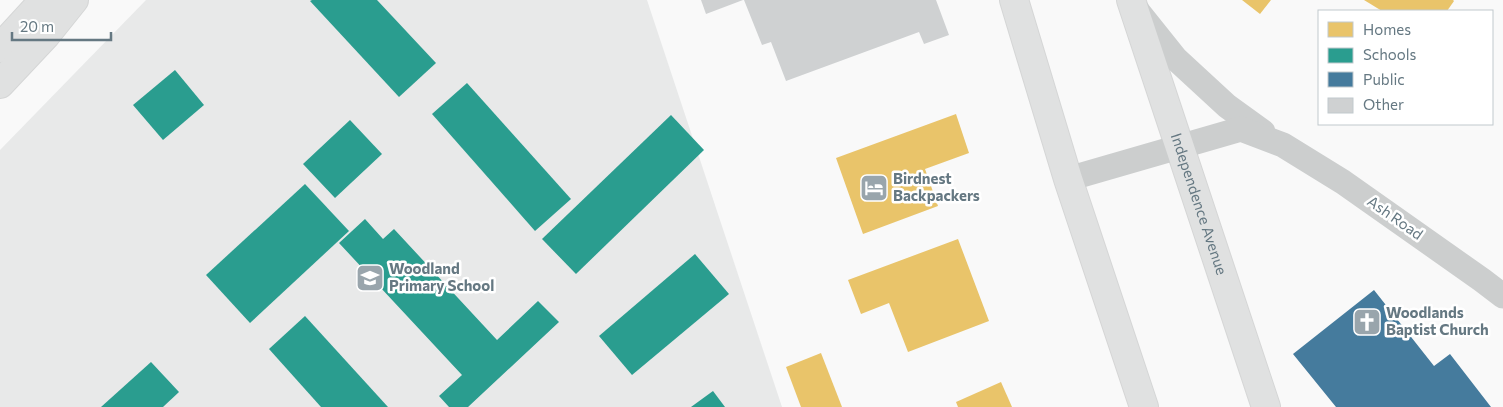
<svg xmlns="http://www.w3.org/2000/svg" width="1503" height="407" viewBox="0 0 1503 407" font-family="Commissioner,sans-serif">
<style>
.built{fill:#e8e9e9}
.homes{fill:#e9c46a}
.schools{fill:#2a9d8f}
.public{fill:#457b9d}
.building{fill:#cfd1d2}
.lines{fill:none;stroke-linecap:round;stroke-linejoin:round}
.secondary-casing{stroke:#d5d6d6;stroke-width:30}
.minor{stroke:#cccece;stroke-width:25}
.secondary{stroke:#e0e1e1;stroke-width:28}
.labels{text-anchor:middle;stroke-width:5;stroke-linejoin:round;paint-order:stroke}
.poi-label{font-size:15px;font-weight:bold;fill:#657882;stroke:#fff;text-anchor:start}
.street-label{font-size:15px;fill:#657882;stroke:#fff}
</style>
<rect width="100%" height="100%" fill="#f9f9f9"/>
<polygon class="built" points="146,0 647,0 782,407 0,407 0,150"/>
<g class="homes">
<polygon points="1242,0 1271,0 1260,14"/>
<polygon points="1364,0 1453,0 1454,1 1447,11 1382,11"/>
<polygon points="956,114 969,153 925,169 938,206 863,234 836,158"/>
<polygon points="958,239 989,321 908,352 889,303 861,314 848,280"/>
<polygon points="821,353 842,407 801,407 786,367"/>
<polygon points="1001,382 1012,407 958,407 956,402"/>
</g>
<g class="schools">
<polygon points="312,0 377,0 436,63 399,97 310,1"/>
<polygon points="175,70 204,105 163,140 133,105"/>
<polygon points="467,83 571,199 535,231 432,114"/>
<polygon points="671,115 704,150 576,274 542,239"/>
<polygon points="350,120 382,154 335,198 303,164"/>
<polygon points="305,184 349,231 250,323 206,275"/>
<polygon points="365,219 383,239 394,229 497,340 538,301 559,322 468,407 449,407 439,396 462,375 339,243"/>
<polygon points="695,254 729,294 632,375 599,336"/>
<polygon points="305,316 388,407 321,407 269,349"/>
<polygon points="151,362 179,392 163,407 101,407"/>
<polygon points="713,391 725,407 691,407"/>
</g>
<polygon class="public" points="1374,290 1434,366 1450,354 1491,407 1336,407 1293,354"/>
<g class="building">
<polygon points="701,0 743,0 706,14"/>
<polygon points="744,0 936,0 949,35 924,44 919,32 786,81 771,42 762,45"/>
</g>
<g class="lines">
<defs>
<g id="secondary">
<polyline points="1014,0 1068,179 1144,407"/>
<path id="s1" d="M1131,0L1266,407"/>
<polyline points="0,48 44,0"/>
<polyline points="0,84 46,35 74,0"/>
</g>
</defs>
<use href="#secondary" class="secondary-casing"/>
<g class="minor">
<polyline points="1136,9 1176,59 1227,106 1263,132"/>
<polyline points="1068,179 1241,129 1283,145 1343,182 1482,280 1503,296"/>
</g>
<use href="#secondary" class="secondary"/>
</g>
<defs>
<symbol id="hotel-square" viewBox="-11 -11 22 22"><rect x="-9" y="-9" width="18" height="18" rx="4" fill="#99a5ac" stroke="#fff"/><path d="M-6-4.5h1.5V1H6V5H4.5V3h-9V5H-6ZM-4 0a1.8 1.8 0 1 1 3.6 0ZM.5 0V-2.5h3Q6-2.5 6 0Z" fill="#fff"/></symbol>
<symbol id="school-square" viewBox="-11 -11 22 22"><rect x="-9" y="-9" width="18" height="18" rx="4" fill="#99a5ac" stroke="#fff"/><path d="M0-5L7-2L0 1L-7-2ZM-4 1L0 2.5L4 1V4Q0 6-4 4Z" fill="#fff"/></symbol>
<symbol id="church-square" viewBox="-11 -11 22 22"><rect x="-9" y="-9" width="18" height="18" rx="4" fill="#99a5ac" stroke="#fff"/><path d="M-1.2-6h2.4v3.5h3.3v2.4h-3.3V6h-2.4V-.1h-3.3v-2.4h3.3Z" fill="#fff"/></symbol>
</defs>
<g fill-rule="evenodd">
<use href="#hotel-square" x="858" y="172" width="32" height="32"/>
<use href="#school-square" x="354" y="262" width="32" height="32"/>
<use href="#church-square" x="1351" y="306" width="32" height="32"/>
</g>
<g class="labels">
<g class="poi-label">
<text x="893" y="184">Birdnest<tspan x="893" dy="17">Backpackers</tspan></text>
<text x="389" y="274">Woodland<tspan x="389" dy="17">Primary School</tspan></text>
<text x="1386" y="318">Woodlands<tspan x="1386" dy="17">Baptist Church</tspan></text>
</g>
<g class="street-label">
<text dy="5" stroke="none"><textPath href="#s1" startOffset="215">Independence Avenue</textPath></text>
<text transform="translate(1395 218) rotate(35)" y="5">Ash Road</text>
</g>
</g>
<rect x="1318" y="10" width="175" height="115" fill="#ffffff" stroke="#c1c9cd"/>
<rect x="1328" y="22" width="25" height="15" fill="#e9c46a" stroke="#c1c9cd"/>
<text x="1363" y="35" font-size="15" fill="#657882">Homes</text>
<rect x="1328" y="48" width="25" height="15" fill="#2a9d8f" stroke="#c1c9cd"/>
<text x="1363" y="60" font-size="15" fill="#657882">Schools</text>
<rect x="1328" y="72" width="25" height="15" fill="#457b9d" stroke="#c1c9cd"/>
<text x="1363" y="85" font-size="15" fill="#657882">Public</text>
<rect x="1328" y="98" width="25" height="15" fill="#cfd1d2" stroke="#c1c9cd"/>
<text x="1363" y="110" font-size="15" fill="#657882">Other</text>
<path d="M12 32v8h99v-8" fill="none" stroke="#657882" stroke-width="2.5"/>
<text x="20" y="32" font-size="15" fill="#657882" stroke="#ffffff" stroke-width="4" paint-order="stroke">20 m</text>
</svg>
